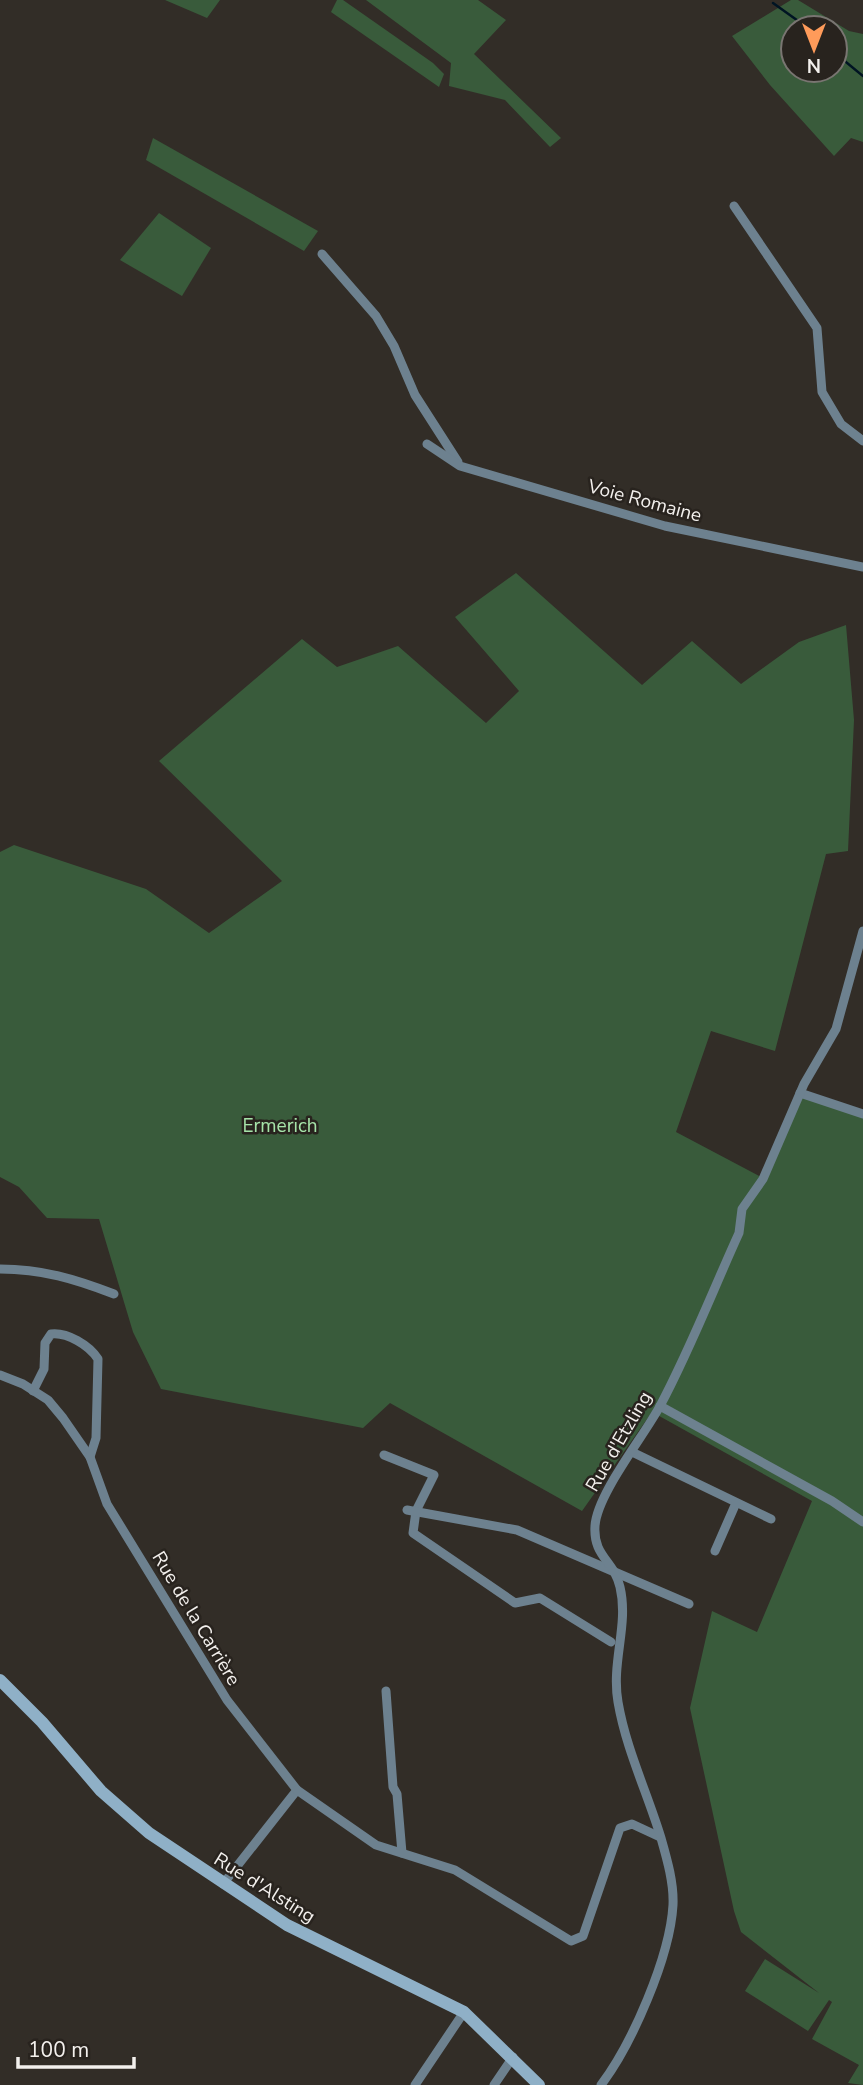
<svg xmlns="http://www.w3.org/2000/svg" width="863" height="2085" viewBox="0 0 863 2085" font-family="'Nunito Sans',sans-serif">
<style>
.green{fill:#395b3b;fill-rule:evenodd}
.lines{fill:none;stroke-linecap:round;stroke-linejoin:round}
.stream{stroke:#001423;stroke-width:2.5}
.street{stroke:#6d818f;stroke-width:9}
.secondary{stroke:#8fb0c7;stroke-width:12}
.labels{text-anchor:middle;stroke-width:5;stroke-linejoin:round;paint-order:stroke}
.street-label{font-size:19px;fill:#f3f0ed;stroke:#28231e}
.park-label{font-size:19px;fill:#a6e4a9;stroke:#28231e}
</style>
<rect width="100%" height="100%" fill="#322d27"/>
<g class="green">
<polygon points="165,0 220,0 207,18"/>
<polygon points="337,0 343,0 433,63 444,74 439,87 331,12"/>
<polygon points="366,0 478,0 506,20 474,54 561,138 550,147 505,100 449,86 451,63"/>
<path d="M791,0H798L849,31L863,34V142L851,138L834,156L770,85L732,36ZM793,28H835V70H793Z"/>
<polygon points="153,138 318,231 304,251 146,160"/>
<polygon points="159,213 211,248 182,296 120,260"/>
<polygon points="516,573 642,685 692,641 741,684 799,642 846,625 854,720 848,851 826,854 775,1051 711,1031 676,1132 763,1178 800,1093 863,1114 863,2085 848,2083 859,2065 812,2039 832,2002 829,2000 808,2031 745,1991 765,1959 819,1993 741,1932 734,1911 690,1708 712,1611 757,1632 812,1501 652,1412 582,1511 390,1403 363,1428 161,1389 133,1332 99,1219 47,1218 19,1187 0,1177 0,852 14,845 146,889 209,933 282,881 159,761 302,639 337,667 398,646 486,723 519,691 455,617"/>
</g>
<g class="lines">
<g class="stream">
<polyline points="773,3 808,28"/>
<polyline points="835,53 863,76"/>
</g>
<g class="street">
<polyline points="734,206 817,328 822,392 841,424 863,441"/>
<polyline points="322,254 376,316 394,346 415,395 458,462"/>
<polyline points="427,444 460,466 665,526 863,567"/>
<polyline points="800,1093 863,1114"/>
<path d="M0,1269C42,1269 75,1279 114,1294"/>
<polyline points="0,1375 23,1384 48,1400 63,1418 90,1457 107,1504 227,1700 297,1790 223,1884"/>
<path d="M33,1391L44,1369L45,1343L51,1334C67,1332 89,1345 98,1359L96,1438L90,1457"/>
<polyline points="660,1406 832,1501 863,1522"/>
<polyline points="632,1452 771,1519"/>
<polyline points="384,1455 434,1475 416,1511 413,1533 515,1603 540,1598 611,1642"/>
<polyline points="407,1510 517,1530 689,1604"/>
<polyline points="715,1551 736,1503"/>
<polyline points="386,1691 393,1787 397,1794 402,1853"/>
<polyline points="297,1790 376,1845 455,1870 571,1941 583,1936 620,1828 632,1824 660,1837"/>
<polyline points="415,2085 464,2012"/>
<polyline points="494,2085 513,2057"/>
<path d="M601,2085C632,2044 670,1957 673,1905C674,1883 667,1859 661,1838C647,1792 626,1749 618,1702C611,1662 629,1625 620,1587C614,1560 593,1557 595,1526C597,1494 644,1436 660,1406C690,1350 713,1290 739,1233L742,1209L763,1179L804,1084L836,1029L863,931"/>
</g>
<polyline class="secondary" points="0,1680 42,1722 101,1791 149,1833 287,1925 464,2012 539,2085"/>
</g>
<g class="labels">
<g class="street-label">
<text transform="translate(645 500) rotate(15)" y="7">Voie Romaine</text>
<text transform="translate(618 1441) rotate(-60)" y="7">Rue d'Etzling</text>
<text transform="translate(197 1618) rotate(59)" y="7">Rue de la Carrière</text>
<text transform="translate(265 1887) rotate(32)" y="7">Rue d'Alsting</text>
</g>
<g class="park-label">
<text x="280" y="1132">Ermerich</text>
</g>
</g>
<g transform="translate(814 49) rotate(180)"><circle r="33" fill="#28231e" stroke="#797571" stroke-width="2"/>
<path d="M0-5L12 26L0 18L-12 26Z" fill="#ff9b5a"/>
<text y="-10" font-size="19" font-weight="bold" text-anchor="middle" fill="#f3f0ed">N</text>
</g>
<path d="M18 2057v10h116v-10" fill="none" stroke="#f3f0ed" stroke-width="3.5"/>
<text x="28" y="2057" font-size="21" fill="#f3f0ed" stroke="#28231e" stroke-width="5" paint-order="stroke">100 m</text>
</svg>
